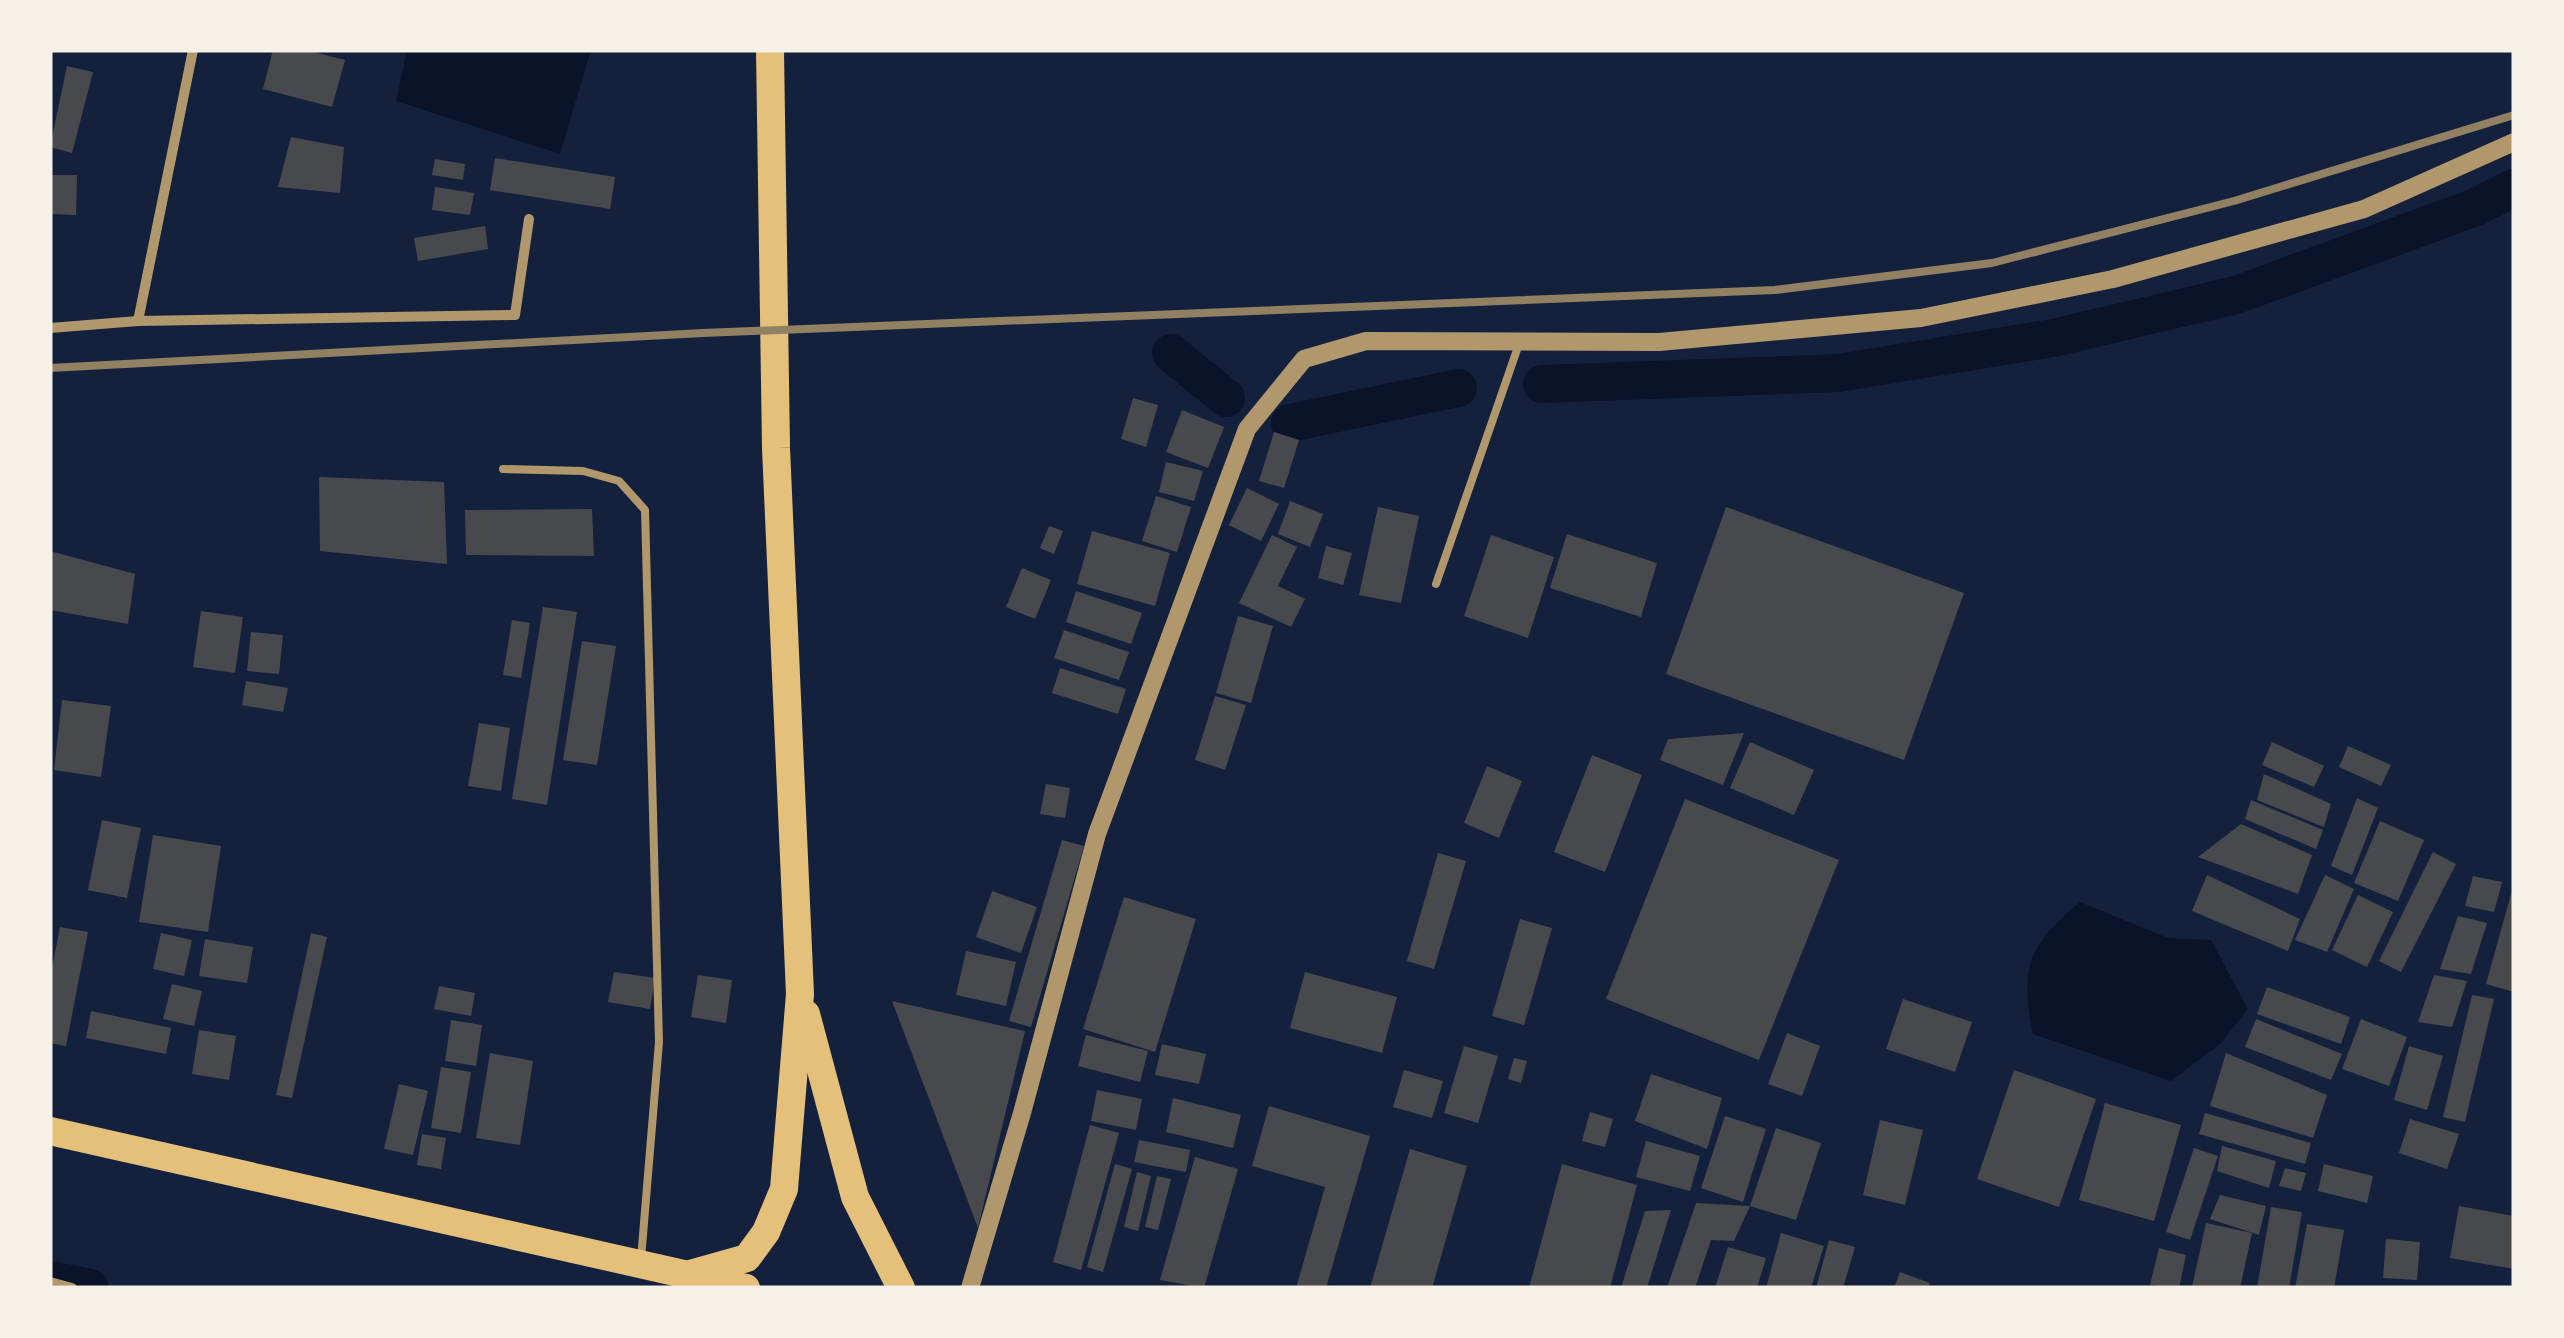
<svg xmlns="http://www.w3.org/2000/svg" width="2564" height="1338" viewBox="0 0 2564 1338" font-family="Cabin,sans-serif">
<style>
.water{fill:#0b132b}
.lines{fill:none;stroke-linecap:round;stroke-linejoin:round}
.canal{stroke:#0b132b;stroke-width:38}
.building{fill:#48494c}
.service{stroke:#b1986c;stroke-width:8}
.minor{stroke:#b1986c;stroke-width:10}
.tertiary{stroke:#b1986c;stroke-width:18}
.trunk{stroke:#e5c07b;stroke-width:28}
.rail{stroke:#918062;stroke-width:8}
</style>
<rect width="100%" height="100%" fill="#14213d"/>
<g class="water">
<polygon points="407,50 591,50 560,154 396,101"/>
<path d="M2080,902L2168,938L2211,940L2248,1009L2220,1044L2171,1081L2033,1034C2019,967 2029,945 2080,902Z"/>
</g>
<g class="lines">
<g class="canal">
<polyline points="1171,353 1226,398"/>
<polyline points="1542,384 1839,373 2053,338 2236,295 2476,207 2514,188"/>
<polyline points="1290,423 1458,388"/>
<polyline points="50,1280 90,1288"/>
</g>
</g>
<g class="building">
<polygon points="273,50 306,50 345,60 332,107 263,89"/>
<polygon points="67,66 93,72 72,153 50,147"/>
<polygon points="291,137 344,147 340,193 278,187"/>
<polygon points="495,158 615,177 610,209 490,190"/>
<polygon points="435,159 465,164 463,180 432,175"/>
<polygon points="50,175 77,175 76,215 50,214"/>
<polygon points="435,187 474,193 470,215 432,210"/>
<polygon points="485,226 488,249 418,261 414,238"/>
<polygon points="1133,398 1158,405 1146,447 1121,439"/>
<polygon points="1182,410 1224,427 1208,468 1166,452"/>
<polygon points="1274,432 1299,440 1284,488 1259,481"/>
<polygon points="1166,462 1203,471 1194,501 1159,492"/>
<polygon points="319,477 444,482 447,564 320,551"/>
<polygon points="1247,488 1279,504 1261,541 1229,525"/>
<polygon points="1156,496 1191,507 1177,552 1142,541"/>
<polygon points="1290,501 1323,514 1310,547 1278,534"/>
<polygon points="1378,507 1419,516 1401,603 1359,595"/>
<polygon points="1726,507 1964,593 1904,760 1666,674"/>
<polygon points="592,509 594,556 466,555 465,510"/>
<polygon points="1049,526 1063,531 1054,554 1040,548"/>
<polygon points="1092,531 1170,553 1155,606 1077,584"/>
<polygon points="1567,534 1657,563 1641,617 1550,588"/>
<polygon points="1272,535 1297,547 1278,586 1305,599 1291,627 1239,603"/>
<polygon points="1491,535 1554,557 1528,638 1464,616"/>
<polygon points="1326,546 1352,553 1343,585 1318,578"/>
<polygon points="50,551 135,574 128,624 50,610"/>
<polygon points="1022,568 1051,580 1035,619 1006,607"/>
<polygon points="1076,591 1142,613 1131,644 1066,622"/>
<polygon points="543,607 577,612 547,805 512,799"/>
<polygon points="201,611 243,617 235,673 193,667"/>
<polygon points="1238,616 1273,626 1251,703 1216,693"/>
<polygon points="512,620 530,623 521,678 503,675"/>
<polygon points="1064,630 1129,652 1119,680 1054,658"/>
<polygon points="251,632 283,635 279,674 247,671"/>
<polygon points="582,641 616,646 597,765 563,760"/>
<polygon points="1060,668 1126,689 1118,714 1052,693"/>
<polygon points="246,681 288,688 283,712 242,705"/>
<polygon points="1215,696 1246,705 1225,770 1195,760"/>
<polygon points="62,700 111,706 101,777 54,770"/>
<polygon points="479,723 510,728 501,791 468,786"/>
<polygon points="1744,733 1723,785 1660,760 1668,739"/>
<polygon points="1750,742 1814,770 1794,815 1730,788"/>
<polygon points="2272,742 2324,766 2314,787 2262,765"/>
<polygon points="2348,746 2391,765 2381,786 2339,767"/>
<polygon points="1592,755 1642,775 1605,872 1554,852"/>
<polygon points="1487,766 1522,781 1499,838 1464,823"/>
<polygon points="2264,774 2331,804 2324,827 2257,800"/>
<polygon points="1046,784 1070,788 1065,818 1040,814"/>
<polygon points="2357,798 2378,808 2352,875 2331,866"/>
<polygon points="1685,799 1839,860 1759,1060 1606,999"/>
<polygon points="2251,800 2323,830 2316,849 2245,819"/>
<polygon points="102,820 141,828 127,898 88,890"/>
<polygon points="2380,821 2424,840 2398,901 2354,883"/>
<polygon points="2241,824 2312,855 2298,894 2198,857"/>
<polygon points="153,835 221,846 208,932 139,922"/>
<polygon points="1062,840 1084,846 1031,1027 1009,1021"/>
<polygon points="2433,852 2456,864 2401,972 2379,961"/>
<polygon points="1438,853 1466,861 1434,969 1407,961"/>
<polygon points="2207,875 2300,919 2288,951 2192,911"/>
<polygon points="2325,875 2354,889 2327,952 2295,940"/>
<polygon points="2473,876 2502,882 2494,912 2465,906"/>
<polygon points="2513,887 2514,888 2514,992 2486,984"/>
<polygon points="992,891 1037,907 1021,953 976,937"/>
<polygon points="2358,895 2393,912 2367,967 2332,950"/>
<polygon points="1124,897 1196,919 1155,1052 1083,1029"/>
<polygon points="2458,916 2487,923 2471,974 2440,969"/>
<polygon points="1520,919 1552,928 1524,1025 1492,1016"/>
<polygon points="60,927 88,932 66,1046 50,1043 50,978"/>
<polygon points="161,933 192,940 184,976 153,969"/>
<polygon points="311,933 327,937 292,1098 276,1095"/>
<polygon points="205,939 253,947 247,983 199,976"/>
<polygon points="966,951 1016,962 1006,1006 956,995"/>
<polygon points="614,972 655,978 650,1009 608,1002"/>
<polygon points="1305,972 1397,997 1382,1053 1290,1028"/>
<polygon points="698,975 732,980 726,1023 691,1017"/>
<polygon points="2434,975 2467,981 2452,1027 2418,1022"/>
<polygon points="172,984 202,991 194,1026 163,1019"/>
<polygon points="439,986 475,993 471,1016 434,1009"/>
<polygon points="2267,987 2350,1017 2341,1044 2257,1014"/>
<polygon points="2472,995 2494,999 2465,1122 2443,1117"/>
<polygon points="1903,999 1972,1022 1955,1072 1886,1049"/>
<polygon points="892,1001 1025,1031 978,1228"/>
<polygon points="91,1011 171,1028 166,1054 86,1038"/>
<polygon points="2256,1019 2342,1054 2331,1080 2245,1047"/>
<polygon points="2361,1019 2407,1037 2389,1086 2342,1069"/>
<polygon points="451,1020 482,1025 476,1066 445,1061"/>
<polygon points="199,1030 236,1036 229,1080 192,1074"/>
<polygon points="1787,1033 1820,1046 1802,1096 1768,1084"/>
<polygon points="1086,1035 1148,1051 1140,1082 1078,1066"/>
<polygon points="1162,1044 1206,1054 1199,1084 1155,1075"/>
<polygon points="1464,1046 1498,1056 1478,1123 1444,1113"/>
<polygon points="2409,1046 2443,1056 2427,1110 2394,1100"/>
<polygon points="490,1053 533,1061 520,1145 476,1138"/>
<polygon points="2226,1053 2327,1095 2313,1138 2210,1106"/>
<polygon points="1514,1058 1527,1061 1521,1083 1508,1079"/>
<polygon points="441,1067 471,1072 461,1133 431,1128"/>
<polygon points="1404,1070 1443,1081 1432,1118 1393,1107"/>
<polygon points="2014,1070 2096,1099 2059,1207 1977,1179"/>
<polygon points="1651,1074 1722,1098 1707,1149 1635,1121"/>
<polygon points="399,1084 428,1091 413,1155 384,1149"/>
<polygon points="1097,1090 1142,1099 1136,1130 1091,1121"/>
<polygon points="1173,1098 1241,1115 1233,1148 1166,1132"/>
<polygon points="2105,1103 2181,1125 2154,1221 2079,1200"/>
<polygon points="1269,1106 1370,1136 1326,1288 1296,1288 1325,1187 1252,1166"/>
<polygon points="1590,1112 1613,1119 1605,1147 1582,1141"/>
<polygon points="2205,1113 2311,1143 2305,1164 2199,1134"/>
<polygon points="1725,1116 1766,1129 1743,1202 1701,1188"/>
<polygon points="2410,1119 2459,1134 2447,1169 2399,1153"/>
<polygon points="1880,1120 1923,1130 1905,1205 1863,1195"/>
<polygon points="1090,1125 1119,1133 1081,1270 1053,1262"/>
<polygon points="1776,1128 1821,1143 1796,1220 1750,1206"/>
<polygon points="422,1134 446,1138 441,1169 417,1165"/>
<polygon points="1139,1140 1190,1150 1186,1172 1134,1162"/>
<polygon points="1646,1141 1700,1156 1690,1191 1636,1177"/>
<polygon points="2222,1146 2276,1161 2269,1188 2217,1171"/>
<polygon points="2194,1148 2218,1156 2190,1240 2166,1232"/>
<polygon points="1410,1149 1467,1166 1432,1288 1370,1288"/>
<polygon points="1195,1157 1238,1169 1204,1288 1160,1280"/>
<polygon points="1115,1164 1132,1169 1103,1272 1087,1267"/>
<polygon points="1562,1164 1637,1185 1610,1288 1529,1288"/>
<polygon points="2324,1164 2373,1176 2367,1203 2318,1191"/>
<polygon points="2285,1168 2306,1173 2301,1191 2279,1186"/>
<polygon points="1137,1172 1151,1176 1138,1231 1124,1227"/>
<polygon points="1157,1176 1171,1179 1158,1230 1145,1227"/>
<polygon points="2220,1195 2266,1206 2259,1235 2210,1219"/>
<polygon points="1696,1203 1750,1206 1734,1241 1711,1240 1695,1288 1667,1288"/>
<polygon points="2459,1206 2514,1216 2514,1269 2450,1258"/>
<polygon points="2271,1207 2302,1212 2289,1288 2257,1288"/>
<polygon points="1671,1210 1647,1288 1621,1288 1645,1211"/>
<polygon points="2206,1223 2252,1233 2240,1288 2192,1287"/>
<polygon points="2307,1224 2344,1230 2334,1288 2295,1288"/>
<polygon points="1781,1233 1824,1246 1811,1288 1766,1288"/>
<polygon points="2386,1239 2420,1242 2417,1280 2383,1278"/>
<polygon points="1829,1240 1855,1247 1843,1288 1816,1288"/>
<polygon points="1728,1247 1766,1258 1757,1288 1715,1288"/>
<polygon points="2159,1248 2186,1255 2179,1288 2150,1285"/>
<polygon points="1900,1272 1930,1283 1928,1288 1894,1288"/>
</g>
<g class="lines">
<g class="service">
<polyline points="503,469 583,471 619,481 645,510 659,1042 641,1259"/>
<polyline points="1436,584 1520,341"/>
</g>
<g class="minor">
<polyline points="138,321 193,50"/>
<polyline points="50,328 138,321 515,315 529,219"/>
<polyline points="50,1282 72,1288"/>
</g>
<polyline class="tertiary" points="970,1288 1022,1113 1097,834 1247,429 1304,359 1366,341 1659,342 1921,318 2113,279 2364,209 2514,142"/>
<g class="trunk">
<polyline points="806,1014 855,1197 901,1288"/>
<polyline points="50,1131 746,1288"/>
<polyline points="688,1288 683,1276 747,1258 766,1232 784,1189 800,994 776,448 770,50"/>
</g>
<polyline class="rail" points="50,368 703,333 1775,290 1992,263 2234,201 2514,115"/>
</g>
<rect width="2564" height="1338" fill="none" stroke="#f6f1e7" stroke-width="105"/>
</svg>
